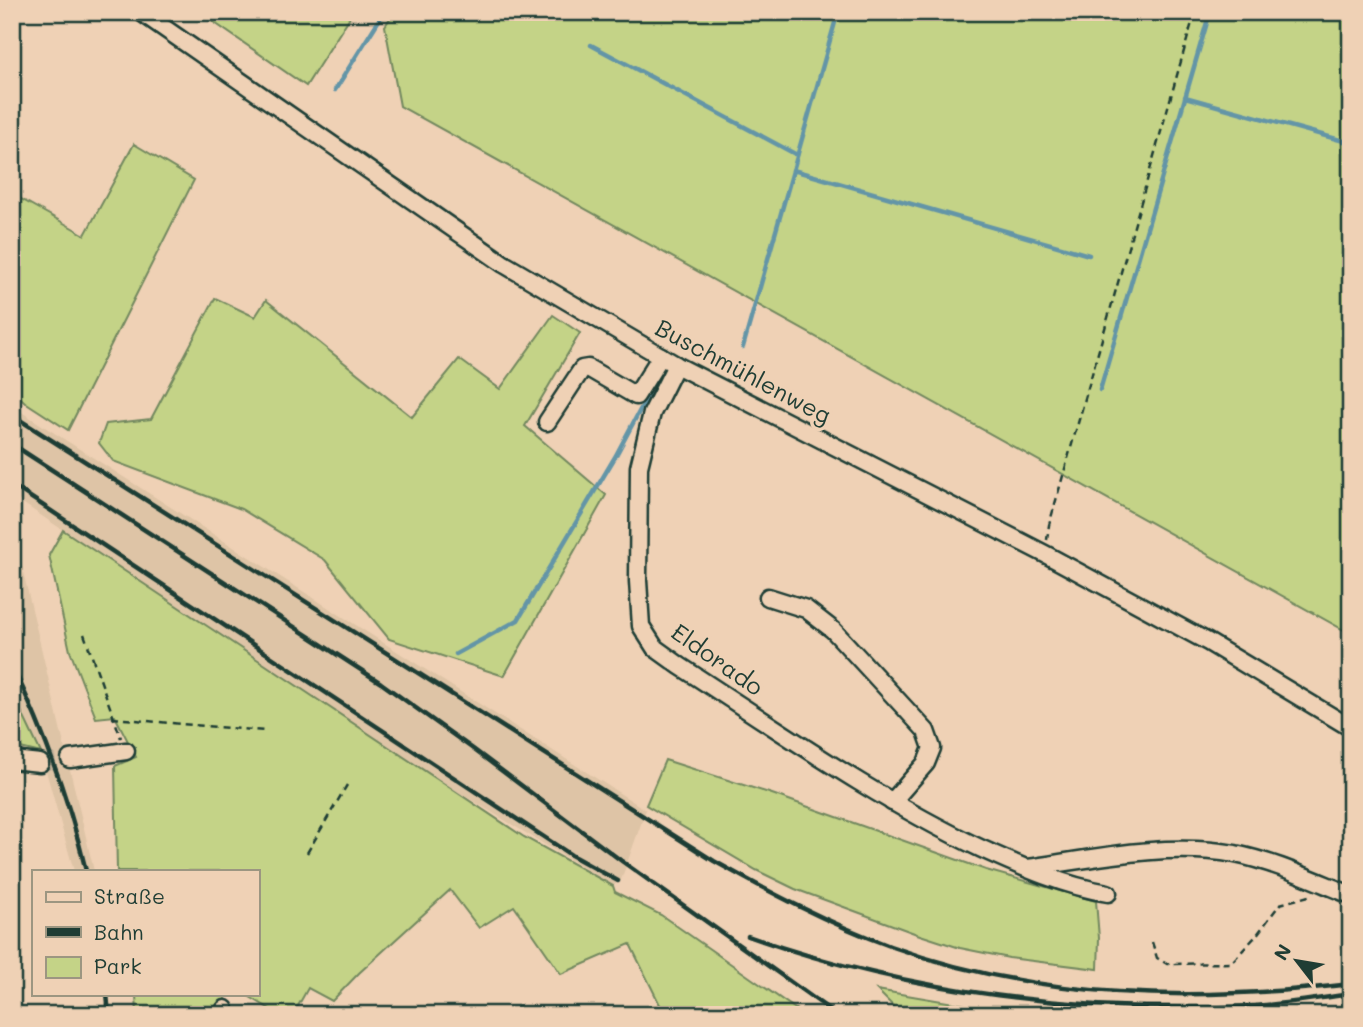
<svg xmlns="http://www.w3.org/2000/svg" width="1363" height="1027" viewBox="0 0 1363 1027" font-family="Mali,sans-serif">
<style>
.built{fill:#dec4a6}
.green{fill:#c4d387;stroke:#72885e;stroke-width:2}
.lines{fill:none;stroke-linecap:round;stroke-linejoin:round}
.stream{stroke:#6495a7;stroke-width:4.5}
.minor-tunnel{stroke:#c5b39b;stroke-width:16;stroke-dasharray:16 8;stroke-linecap:butt}
.minor-casing{stroke:#1f3d34;stroke-width:21}
.path{stroke:#1f3d34;stroke-width:2.5;stroke-dasharray:7 5;stroke-linecap:butt}
.minor{stroke:#efd1b5;stroke-width:16}
.rail{stroke:#1f3d34;stroke-width:4.5}
.labels{text-anchor:middle;stroke-width:7;stroke-linejoin:round;paint-order:stroke}
.street-label{font-size:24px;fill:#1f3d34;stroke:#efd1b5}
</style>
<rect width="100%" height="100%" fill="#efd1b5"/>
<filter id="ink" filterUnits="userSpaceOnUse"><feTurbulence type="fractalNoise" baseFrequency=".0143" numOctaves="2"/><feDisplacementMap in="SourceGraphic" scale="14" xChannelSelector="R" yChannelSelector="G"/><feConvolveMatrix kernelMatrix="1 2 1 2 8 2 1 2 1" color-interpolation-filters="sRGB"/></filter>
<g filter="url(#ink)">
<g class="built">
<polygon points="12,406 646,810 621,880 613,886 409,762 12,496"/>
<polygon points="12,525 94,871 74,871 41,753 12,692"/>
</g>
<g class="green">
<polygon points="199,12 353,12 306,86"/>
<polygon points="394,12 1351,12 1351,634 400,106 385,26"/>
<polygon points="134,144 194,180 68,430 25,402 12,390 12,194 85,235"/>
<polygon points="215,298 255,317 266,300 412,417 459,359 500,389 553,315 580,333 525,426 606,495 504,676 389,639 325,560 241,509 113,461 99,443 106,424 151,419"/>
<polygon points="63,530 524,837 613,886 615,892 661,915 804,1015 665,1015 630,944 561,974 514,906 479,928 450,890 359,973 332,1001 308,988 293,1015 280,1015 245,994 257,994 257,871 117,871 115,766 136,757 115,716 96,718 70,651 49,555"/>
<polygon points="12,692 41,753 12,746"/>
<polygon points="665,760 772,794 986,870 1096,901 1099,938 1098,969 1009,958 960,948 917,934 795,889 756,870 646,805"/>
<polygon points="877,990 1007,1012 1007,1015 902,1015"/>
<polygon points="136,994 228,994 216,1015 137,1015"/>
</g>
<g class="lines">
<g class="stream">
<polyline points="591,45 797,155"/>
<polyline points="335,90 384,12"/>
<polyline points="1185,97 1351,143"/>
<polyline points="793,170 1089,255"/>
<polyline points="743,347 838,12"/>
<polyline points="1100,390 1210,12"/>
<polyline points="456,654 518,620 615,457 656,380"/>
</g>
<polyline class="minor-tunnel" points="40,763 70,759"/>
<defs>
<g id="minor">
<polyline points="141,12 504,264 676,365 1045,554 1208,642 1351,728"/>
<path d="M676,365L652,413L639,467L638,581L641,626L655,648L680,666C779,730 876,799 982,849C1022,867 1064,886 1108,893"/>
<polyline points="547,422 582,369 588,368 636,396 661,356"/>
<polyline points="768,597 806,609 833,630 926,731 932,748 926,763 892,802"/>
<polyline points="70,759 126,751"/>
<polyline points="12,760 40,763"/>
<path d="M1028,868C1095,858 1167,842 1235,854C1275,862 1313,880 1351,895"/>
<polyline points="222,1015 225,1009"/>
</g>
</defs>
<use href="#minor" class="minor-casing"/>
<g class="path">
<polyline points="1047,540 1049,525 1195,12"/>
<polyline points="84,634 121,738"/>
<polyline points="112,718 264,731"/>
<polyline points="307,853 347,785"/>
<polyline points="1152,942 1157,958 1167,964 1231,963 1256,936 1280,904 1312,895"/>
<polyline points="680,1015 719,1015"/>
</g>
<use href="#minor" class="minor"/>
<g class="rail">
<path d="M12,415L714,861C771,893 828,923 890,946C1039,1000 1196,1002 1351,984"/>
<polyline points="12,444 381,683 473,749 623,862 837,1015"/>
<polyline points="12,485 571,855 618,881"/>
<path d="M12,665C44,732 69,799 86,871"/>
<path d="M748,936C909,993 1084,1014 1254,1006C1284,1004 1314,999 1344,995"/>
<polyline points="107,994 109,1015"/>
</g>
</g>
</g>
<g class="labels">
<g class="street-label">
<text transform="translate(743 372) rotate(28)" y="8">Buschmühlenweg</text>
<text transform="translate(717 660) rotate(35)" y="8">Eldorado</text>
</g>
</g>
<rect width="1363" height="1027" fill="none" stroke="#efd1b5" stroke-width="42"/>
<rect x="21" y="21" width="1321" height="985" fill="none" stroke="#1f3d34" stroke-width="2.5" filter="url(#ink)"/>
<rect x="32" y="870" width="228" height="126" fill="#efd1b5" stroke="#9c9681" stroke-width="2"/>
<rect x="46" y="892" width="35" height="10" fill="#efd1b5" stroke="#9c9681" stroke-width="2"/>
<text x="94" y="904" font-size="21" fill="#1f3d34">Straße</text>
<rect x="46" y="927" width="35" height="10" fill="#1f3d34" stroke="#9c9681" stroke-width="2"/>
<text x="94" y="940" font-size="21" fill="#1f3d34">Bahn</text>
<rect x="46" y="957" width="35" height="21" fill="#c4d387" stroke="#9c9681" stroke-width="2"/>
<text x="94" y="974" font-size="21" fill="#1f3d34">Park</text>
<g transform="translate(1297 961) rotate(301)" stroke="#efd1b5" stroke-width="5" paint-order="stroke">
<path d="M0-5L12 26L0 18L-12 26Z" fill="#1f3d34"/>
<text y="-10" font-size="19" font-weight="bold" text-anchor="middle" fill="#1f3d34">N</text>
</g>
</svg>
